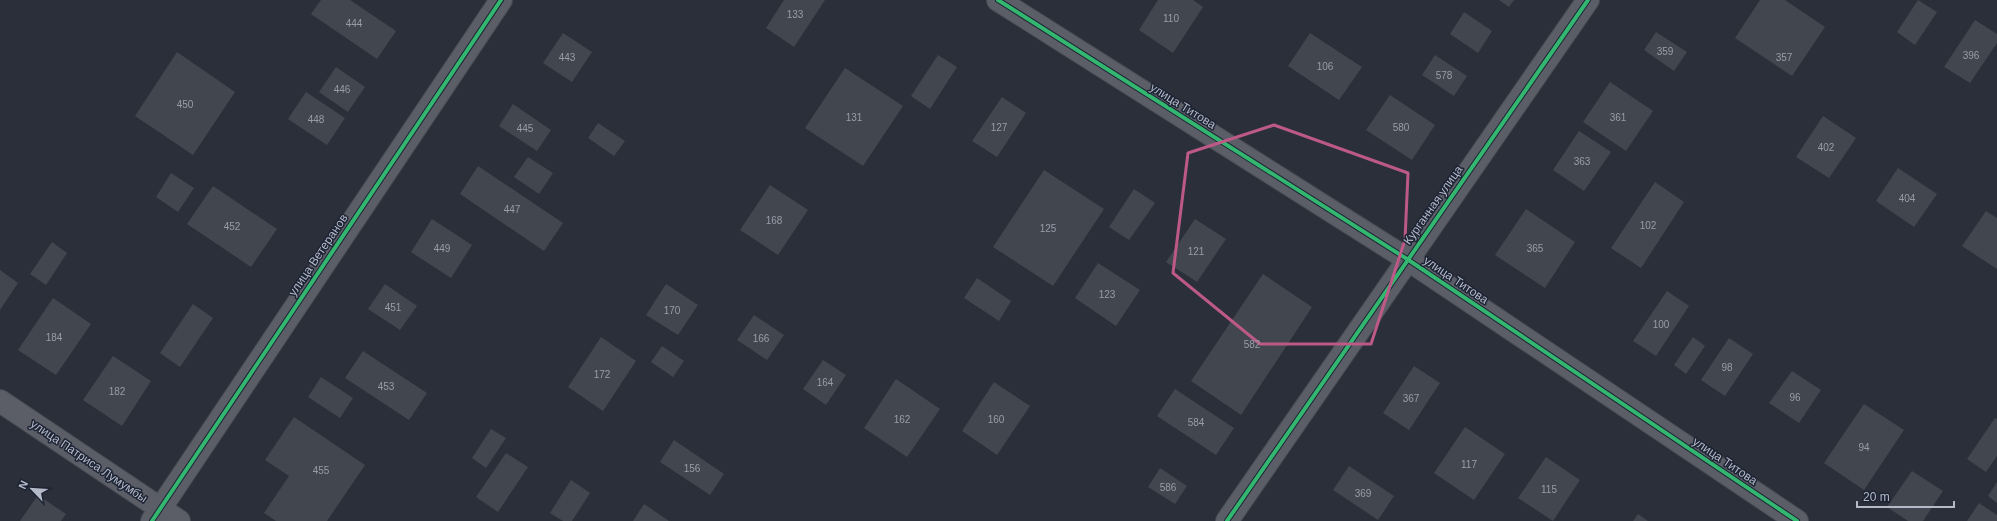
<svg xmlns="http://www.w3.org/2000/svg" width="1997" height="521" viewBox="0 0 1997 521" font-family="Helvetica,sans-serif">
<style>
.building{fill:#42464e}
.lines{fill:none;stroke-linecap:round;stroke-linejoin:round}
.minor-casing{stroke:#464a52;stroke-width:24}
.minor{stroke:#5b5e67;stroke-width:22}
.cycleway-casing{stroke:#1d2434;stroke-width:6}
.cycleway{stroke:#33b770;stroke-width:4}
.marked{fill:none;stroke:#bd5987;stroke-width:3;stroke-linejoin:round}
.labels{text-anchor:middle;stroke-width:3;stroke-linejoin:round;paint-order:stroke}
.number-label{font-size:10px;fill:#989daa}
.street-label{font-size:12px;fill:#b5bac9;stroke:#1d2434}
</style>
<rect width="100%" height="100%" fill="#2a2f39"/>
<g class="building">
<polygon points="321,0 350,0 396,31 377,59 311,14"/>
<polygon points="784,0 825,0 794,47 766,28"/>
<polygon points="1158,0 1193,0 1203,7 1173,53 1139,30"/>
<polygon points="1499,0 1514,0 1509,7"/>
<polygon points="1760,0 1785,0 1825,27 1792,76 1735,38"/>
<polygon points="1918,0 1937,12 1915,45 1897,32"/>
<polygon points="1464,12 1492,31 1478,53 1450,34"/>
<polygon points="1975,20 1997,34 1997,43 1970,83 1944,67"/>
<polygon points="1656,32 1687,52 1674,71 1644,50"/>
<polygon points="563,33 592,52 572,82 543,63"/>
<polygon points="1310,33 1362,67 1339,100 1288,66"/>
<polygon points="177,52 235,92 193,155 135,116"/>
<polygon points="938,55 957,67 930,109 911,96"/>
<polygon points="1435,55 1467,76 1454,96 1422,75"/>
<polygon points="336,67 365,87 348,112 319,92"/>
<polygon points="845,68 903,106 863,166 805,128"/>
<polygon points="1610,82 1653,111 1626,151 1583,122"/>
<polygon points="306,92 345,118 327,145 288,119"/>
<polygon points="1390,95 1435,125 1412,160 1366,130"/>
<polygon points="1002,97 1026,113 997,157 972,141"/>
<polygon points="513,104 551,130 537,151 499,126"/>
<polygon points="1823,116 1856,138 1829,178 1796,157"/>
<polygon points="598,123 625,141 614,156 588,138"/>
<polygon points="1579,131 1611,152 1584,191 1553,170"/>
<polygon points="528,157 553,173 539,194 514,177"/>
<polygon points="478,166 563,223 544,251 460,194"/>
<polygon points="1898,168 1937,194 1914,227 1876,201"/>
<polygon points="1044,170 1104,209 1053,286 993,247"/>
<polygon points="171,173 194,188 178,212 156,197"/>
<polygon points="1655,182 1684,202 1641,268 1611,248"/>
<polygon points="770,185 808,210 778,255 740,230"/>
<polygon points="213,186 277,229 251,267 187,224"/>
<polygon points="1134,189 1155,203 1129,240 1109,227"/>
<polygon points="1526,209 1575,242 1545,288 1495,255"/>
<polygon points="1986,211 1997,218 1997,269 1962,246"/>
<polygon points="432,219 472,245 451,278 411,252"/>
<polygon points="1195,219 1226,239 1197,282 1166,262"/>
<polygon points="52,242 67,253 46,285 30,274"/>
<polygon points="1098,263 1140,290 1116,326 1075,298"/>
<polygon points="0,270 18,283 0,310"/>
<polygon points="1263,274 1312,307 1241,415 1191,381"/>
<polygon points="977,278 1011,301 999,321 964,298"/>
<polygon points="385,284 417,306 400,330 368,309"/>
<polygon points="666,284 698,305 678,335 646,315"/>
<polygon points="1667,291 1689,306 1656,356 1633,341"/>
<polygon points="53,298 91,324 56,375 18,350"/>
<polygon points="193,304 213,318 180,367 160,353"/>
<polygon points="754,315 784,335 767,360 737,340"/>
<polygon points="601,337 636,361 603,411 568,387"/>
<polygon points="1693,337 1705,346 1686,374 1674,365"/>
<polygon points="1729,338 1753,354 1725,396 1701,380"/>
<polygon points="662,346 684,361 673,377 651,362"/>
<polygon points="363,351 427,393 409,420 345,378"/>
<polygon points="113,356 151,381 122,426 83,400"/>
<polygon points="823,360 846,375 826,405 803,389"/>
<polygon points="1414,366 1440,383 1409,430 1383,413"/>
<polygon points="1792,371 1821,390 1799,423 1769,403"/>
<polygon points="321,377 353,398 340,418 308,397"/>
<polygon points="896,379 940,409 907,457 864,428"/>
<polygon points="994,382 1030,406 997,455 962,431"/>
<polygon points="1175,389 1234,428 1216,455 1157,416"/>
<polygon points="1864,404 1904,430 1864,490 1824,463"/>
<polygon points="294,417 365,465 327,521 276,521 264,513 289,476 265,460"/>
<polygon points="1995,418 1997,419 1997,456 1986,472 1967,459"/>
<polygon points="1465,427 1505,454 1474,500 1434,473"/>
<polygon points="491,429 506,438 486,468 472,458"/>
<polygon points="674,440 724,474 710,495 660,462"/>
<polygon points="506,453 528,467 498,512 476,497"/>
<polygon points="1546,457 1580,480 1553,521 1518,498"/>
<polygon points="1349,466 1394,496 1378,520 1333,490"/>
<polygon points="1160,468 1187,486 1175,504 1148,487"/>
<polygon points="1912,471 1943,491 1923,521 1908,521 1887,507"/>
<polygon points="571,480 590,493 572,521 563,521 550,513"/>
<polygon points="1997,482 1997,503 1988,496"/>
<polygon points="38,495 66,514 61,521 20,521"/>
<polygon points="1979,503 1997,515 1997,521 1967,521"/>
<polygon points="644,504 669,521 633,521"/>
<polygon points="1638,514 1648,521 1633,521"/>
</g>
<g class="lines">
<defs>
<g id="minor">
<polyline points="998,0 1407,259 1797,521"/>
<polyline points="0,401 179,521"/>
<polyline points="152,521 501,0"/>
<polyline points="1227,521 1588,0"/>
</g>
</defs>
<use href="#minor" class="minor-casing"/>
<use href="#minor" class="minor"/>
<defs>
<g id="cycleway">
<polyline points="998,0 1407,259 1797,521"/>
<polyline points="152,521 501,0"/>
<polyline points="1227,521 1588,0"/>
</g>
</defs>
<use href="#cycleway" class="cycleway-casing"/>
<use href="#cycleway" class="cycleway"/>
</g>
<path class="marked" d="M1274,125L1408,173L1405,240L1371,344H1260L1173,273L1188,153Z"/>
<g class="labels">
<g class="number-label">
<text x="795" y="18">133</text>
<text x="1171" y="22">110</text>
<text x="354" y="27">444</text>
<text x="1665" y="55">359</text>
<text x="1971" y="59">396</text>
<text x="567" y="61">443</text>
<text x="1784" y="61">357</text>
<text x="1325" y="70">106</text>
<text x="1444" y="79">578</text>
<text x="342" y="93">446</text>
<text x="185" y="108">450</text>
<text x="854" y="121">131</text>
<text x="1618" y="121">361</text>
<text x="316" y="123">448</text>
<text x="999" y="131">127</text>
<text x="1401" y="131">580</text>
<text x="525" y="132">445</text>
<text x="1826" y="151">402</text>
<text x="1582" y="165">363</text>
<text x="1907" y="202">404</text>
<text x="512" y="213">447</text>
<text x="774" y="224">168</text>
<text x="1648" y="229">102</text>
<text x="232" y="230">452</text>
<text x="1048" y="232">125</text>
<text x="442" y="252">449</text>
<text x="1535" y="252">365</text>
<text x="1196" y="255">121</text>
<text x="1107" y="298">123</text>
<text x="393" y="311">451</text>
<text x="672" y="314">170</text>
<text x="1661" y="328">100</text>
<text x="54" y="341">184</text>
<text x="761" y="342">166</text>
<text x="1252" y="348">582</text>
<text x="1727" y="371">98</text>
<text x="602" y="378">172</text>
<text x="825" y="386">164</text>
<text x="386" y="390">453</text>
<text x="117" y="395">182</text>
<text x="1795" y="401">96</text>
<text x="1411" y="402">367</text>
<text x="902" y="423">162</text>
<text x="996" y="423">160</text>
<text x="1196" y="426">584</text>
<text x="1864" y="451">94</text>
<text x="1469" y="468">117</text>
<text x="692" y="472">156</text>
<text x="321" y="474">455</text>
<text x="1168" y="491">586</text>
<text x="1549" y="493">115</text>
<text x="1363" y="497">369</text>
</g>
<g class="street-label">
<text transform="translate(1183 106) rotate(32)" y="4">улица Титова</text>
<text transform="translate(1433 205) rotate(-55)" y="4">Курганная улица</text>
<text transform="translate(318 255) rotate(-56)" y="4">улица Ветеранов</text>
<text transform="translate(1456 280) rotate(34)" y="4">улица Титова</text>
<text transform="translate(89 461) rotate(34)" y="4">улица Патриса Лумумбы</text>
<text transform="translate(1725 461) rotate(34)" y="4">улица Титова</text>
</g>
</g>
<g transform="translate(32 489) rotate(295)" stroke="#1d2434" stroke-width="3" paint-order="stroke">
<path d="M0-3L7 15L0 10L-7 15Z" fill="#b5bac9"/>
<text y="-6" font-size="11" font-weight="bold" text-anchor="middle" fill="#b5bac9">N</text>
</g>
<path d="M1857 501v6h97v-6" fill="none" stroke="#b5bac9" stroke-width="2"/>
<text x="1863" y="501" font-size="12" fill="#b5bac9" stroke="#1d2434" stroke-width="3" paint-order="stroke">20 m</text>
</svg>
